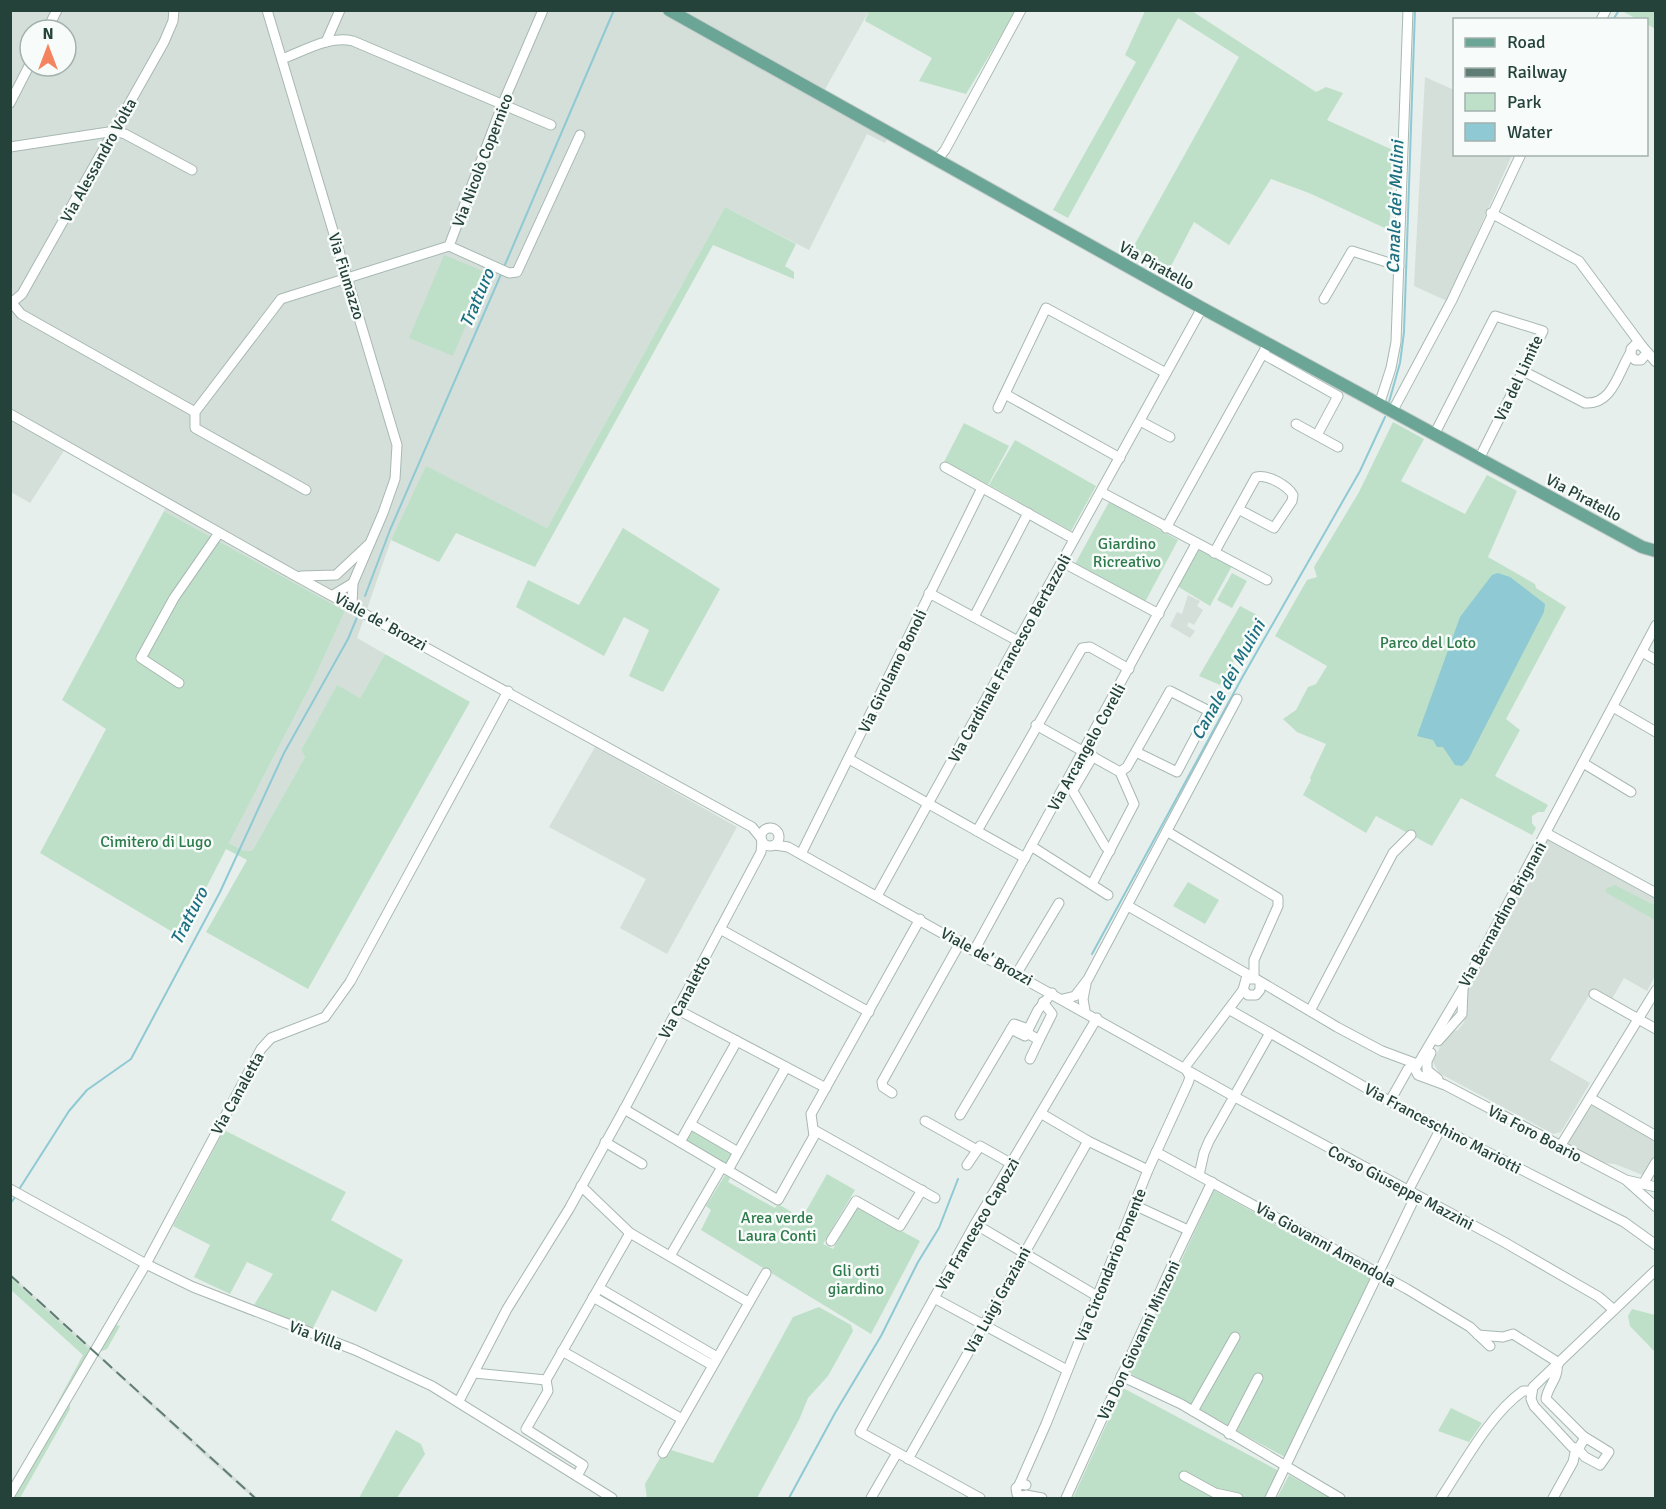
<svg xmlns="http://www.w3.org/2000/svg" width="1666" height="1509" viewBox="0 0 1666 1509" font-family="Signika,sans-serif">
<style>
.built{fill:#d4dfda;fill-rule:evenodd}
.green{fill:#bfe0c8}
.water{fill:#8ec9d4}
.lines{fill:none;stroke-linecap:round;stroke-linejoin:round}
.stream{stroke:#8ec9d4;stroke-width:2}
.minor-casing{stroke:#a8b8b2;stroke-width:11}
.major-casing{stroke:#c2cac8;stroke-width:14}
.minor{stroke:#fff;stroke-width:9}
.major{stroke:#6aa596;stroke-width:12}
.rail{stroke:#5f7d75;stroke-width:2;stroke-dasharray:12 6;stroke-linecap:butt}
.labels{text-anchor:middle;stroke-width:5;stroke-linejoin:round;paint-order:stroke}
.street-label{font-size:16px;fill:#24423a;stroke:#f7fbf9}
.park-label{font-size:16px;fill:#2d7a4b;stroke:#f7fbf9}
.water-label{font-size:18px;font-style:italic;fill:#1c6f80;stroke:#f7fbf9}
</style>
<rect width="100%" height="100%" fill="#e6efeb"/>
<g class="built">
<path d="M11,11H869L824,91L892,132L885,143L867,134L809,250L725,207L547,528L426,467L391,540L357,638L385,654L360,698L337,686L301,750L305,757L252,851H244L229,843L314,679L345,611L164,511L168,504L67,446L30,503L11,492ZM30,30H66V66H30Z"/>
<polygon points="1425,77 1454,90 1454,154 1512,155 1447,301 1414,286"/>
<polygon points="1188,595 1200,601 1197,606 1203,610 1194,625 1189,622 1187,626 1195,631 1190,638 1170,626 1177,612 1182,614"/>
<polygon points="595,747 737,827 667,954 620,928 646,879 549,827"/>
<polygon points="1547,838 1655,898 1655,976 1647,991 1624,978 1612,999 1593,989 1550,1060 1590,1083 1561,1132 1553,1134 1439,1073 1433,1062 1446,1034 1458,1030 1464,1022 1468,1007 1465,997 1467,990"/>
<polygon points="1593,1104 1655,1139 1655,1155 1645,1176 1615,1164 1603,1163 1571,1147 1568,1141"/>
<polygon points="10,1274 93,1349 91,1351 11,1278"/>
<polygon points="97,1353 258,1498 253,1498 203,1454 96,1355"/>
</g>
<g class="green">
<polygon points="869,11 869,10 1016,11 966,94 919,81 932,58 865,21"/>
<polygon points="1145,11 1192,11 1316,92 1326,87 1343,93 1327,120 1395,151 1389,230 1309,193 1271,179 1229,245 1194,222 1170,268 1131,251 1239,57 1178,18 1068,218 1053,210 1136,62 1125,55"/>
<polygon points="1622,11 1655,11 1655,29 1647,24 1646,20 1637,19"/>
<polygon points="725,207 796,244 785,266 794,272 794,279 713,245 535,567 456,533 439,562 391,540 426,466 547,528"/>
<polygon points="444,255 488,273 453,356 409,338"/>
<polygon points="1393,422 1424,439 1401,481 1465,514 1487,475 1517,491 1488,557 1535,584 1536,588 1566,607 1506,719 1520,730 1495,776 1548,805 1544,812 1538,812 1532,816 1532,823 1536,828 1532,835 1461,798 1432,846 1376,816 1366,833 1303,795 1311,780 1310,778 1326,744 1297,732 1283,719 1296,710 1308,687 1316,684 1327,666 1275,636 1307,580 1317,577 1314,567 1359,492"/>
<polygon points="964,423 1009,446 988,485 944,462"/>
<polygon points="1015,440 1096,486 1071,531 989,485"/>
<polygon points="1109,502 1178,540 1145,602 1075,564"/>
<polygon points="164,511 345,611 314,679 229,843 244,851 252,851 305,757 301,750 337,685 360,698 385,654 470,702 308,989 206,932 247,860 226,849 181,937 40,853 106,729 62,700"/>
<polygon points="623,528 720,589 663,692 629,676 649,630 624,617 604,656 516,607 528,580 579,605"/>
<polygon points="1198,548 1232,566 1210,606 1177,586"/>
<polygon points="1232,573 1247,581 1232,608 1217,600"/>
<polygon points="1240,606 1259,616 1220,685 1199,676"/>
<polygon points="1188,882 1219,900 1205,924 1173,906"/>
<polygon points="1615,885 1654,905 1655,920 1605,892 1607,888"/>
<polygon points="691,1127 736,1152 728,1166 684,1140"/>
<polygon points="224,1130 346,1192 331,1220 403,1260 376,1312 332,1290 313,1328 254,1305 273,1274 247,1262 230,1294 194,1277 210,1245 173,1226"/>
<polygon points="827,1174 855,1190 823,1244 833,1249 857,1207 920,1241 871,1334 701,1230 711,1210 706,1206 725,1175 730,1178 728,1182 775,1208 778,1204 802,1218"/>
<polygon points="1214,1190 1372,1278 1285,1457 1129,1373"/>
<polygon points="11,1278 91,1351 107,1322 120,1326 107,1349 97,1353 70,1400 70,1409 20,1498 11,1498 11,1489 83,1355 11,1290"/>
<polygon points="819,1307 851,1325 853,1331 828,1376 808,1398 799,1420 757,1498 647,1498 645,1484 663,1453 668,1456 671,1450 713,1463 793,1317"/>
<polygon points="1632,1309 1655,1315 1655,1352 1630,1326 1628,1316"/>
<polygon points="1123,1388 1279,1471 1265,1498 1073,1498"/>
<polygon points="1451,1408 1482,1423 1469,1442 1438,1431"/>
<polygon points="396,1430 421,1444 425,1454 397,1498 359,1498"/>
<polygon points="1289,1475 1330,1498 1277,1498"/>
</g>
<polygon class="water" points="1498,573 1510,577 1540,600 1545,604 1544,612 1468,760 1462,766 1455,765 1443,747 1437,747 1433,740 1417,736 1460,617 1492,575"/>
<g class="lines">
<g class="stream">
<polyline points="1613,20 1619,10"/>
<polyline points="504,267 614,10"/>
<polyline points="1389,402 1400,363 1404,332 1415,10"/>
<polyline points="365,596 390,530 502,272"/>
<polyline points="1092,954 1243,676 1360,471 1385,417"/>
<polyline points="18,1191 69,1111 87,1090 131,1059 220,892 284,753 348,639 358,615"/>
<polyline points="10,1204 16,1196"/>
<polyline points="789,1498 835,1413 881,1336 918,1262 939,1228 958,1179"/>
</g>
<defs>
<g id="minor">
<polyline points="267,10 397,445 395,479 383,513 353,583 352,605"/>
<polyline points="1601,20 1606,10"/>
<polyline points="47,30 57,10"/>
<polyline points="326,42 340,10"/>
<path d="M282,59C304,51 329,35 353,41L551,125"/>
<polyline points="10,103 30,64"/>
<polyline points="10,147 115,131 125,134 192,170"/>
<polyline points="936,161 945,150 1021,10"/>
<polyline points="1491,213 1579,261 1642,346"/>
<polyline points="449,246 509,273 517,272 580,135"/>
<polyline points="1324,299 1352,251 1399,266"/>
<polyline points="12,303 21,314 195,412"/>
<polyline points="10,304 22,294 164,42 173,21 174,10"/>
<polyline points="1263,354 1338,396 1317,435"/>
<polyline points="1646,354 1641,360 1635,360 1631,355 1631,349 1635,345 1641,345 1656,362"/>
<path d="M1523,371L1585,403C1613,405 1618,372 1631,352"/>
<polyline points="1005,394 1120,458"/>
<polyline points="1379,405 1391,368 1396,342 1408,10"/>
<polyline points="998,408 1046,308 1166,373"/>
<polyline points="1392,412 1452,300 1521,154"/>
<polyline points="10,414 294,575 752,827 761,838"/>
<polyline points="1140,421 1170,437"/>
<polyline points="1296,424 1338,447"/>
<polyline points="1434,435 1495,316 1543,331 1479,459"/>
<polyline points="945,467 1074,539"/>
<polyline points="306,490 195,428 195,412 281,299 449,246 503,103 543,10"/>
<polyline points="1101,492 1267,580"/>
<polyline points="1166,528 1268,344"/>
<path d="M1214,553L1256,477C1267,474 1287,485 1293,495L1292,501L1274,528L1238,509"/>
<polyline points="1062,562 1159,614"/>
<polyline points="301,576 336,575 368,545"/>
<polyline points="929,593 1018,641"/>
<polyline points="333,595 353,583"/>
<polyline points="974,617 1028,513"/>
<polyline points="1656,625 1463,988 1415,1069 1418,1075 1445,1085 1626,1180 1656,1187"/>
<polyline points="1642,652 1656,660"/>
<polyline points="179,683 141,658 174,598 219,533"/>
<polyline points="1613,707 1656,732"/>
<polyline points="1036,725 1120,772 1134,804 1092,884"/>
<polyline points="849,759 1025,858"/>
<polyline points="1583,763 1631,792"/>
<polyline points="1120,772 1127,767 1170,691 1209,711 1177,772 1136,752"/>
<polyline points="1067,781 1105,846 1110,851"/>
<polyline points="1073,790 1093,756"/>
<circle cx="770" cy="837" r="9"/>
<polyline points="977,831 1082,648 1090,647 1129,669"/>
<polyline points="1168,832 1278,898 1278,906 1254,960 1254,978"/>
<polyline points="1546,833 1656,893"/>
<polyline points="775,845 788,847 1235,1097 1504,1242 1599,1297 1614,1310"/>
<polyline points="1031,846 1108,895"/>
<polyline points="801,854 982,488"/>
<polyline points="877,896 1202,308"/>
<polyline points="1128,906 1254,978"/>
<polyline points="720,929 869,1012"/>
<polyline points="975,949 1196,544"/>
<polyline points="1017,973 1059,903"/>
<polyline points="1260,983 1260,990 1256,995 1248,995 1243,990 1246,979 1256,979 1337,1027 1382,1051 1417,1064"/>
<polyline points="1594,994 1656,1029"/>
<polyline points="1063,999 1075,996 1088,979 1237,699"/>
<polyline points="678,1010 826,1088"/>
<polyline points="1230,1010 1403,1109 1624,1222 1656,1245"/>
<polyline points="1085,1011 1083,999 1086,984"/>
<polyline points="1310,1011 1393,853 1411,835"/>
<polyline points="1011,1029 1025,1036 1038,1010 1052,993"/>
<polyline points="1027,1033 1039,1040 1052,1014 1043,1002"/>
<polyline points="1438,1041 1462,1014 1463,990"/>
<polyline points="1431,1053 1427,1061 1427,1070 1438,1079"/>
<polyline points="1030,1059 1039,1040"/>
<polyline points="1185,1067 1243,990"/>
<polyline points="892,1093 883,1087 882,1082 961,941"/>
<polyline points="1590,1098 1656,1136"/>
<polyline points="1390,1101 1408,1069"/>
<polyline points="624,1109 778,1200 814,1136 811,1114 920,919"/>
<polyline points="1042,1114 1088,1141 1148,1170"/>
<polyline points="960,1115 1014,1024 1028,1029"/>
<polyline points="925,1121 977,1150"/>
<polyline points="690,1124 738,1152"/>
<polyline points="814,1130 935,1198"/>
<polyline points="605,1142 642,1164"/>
<polyline points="680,1142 737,1041"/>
<polyline points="1561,1145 1656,990"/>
<polyline points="1156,1152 1407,1289 1470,1327 1490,1346"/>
<polyline points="967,1165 980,1146 1012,1164"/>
<polyline points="728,1170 786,1067"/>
<polyline points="1199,1175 1204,1153 1209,1141 1270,1033"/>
<polyline points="1628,1182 1656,1207"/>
<polyline points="1643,1184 1656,1162"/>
<polyline points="581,1186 630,1233 748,1302"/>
<polyline points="10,1189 146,1264 193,1287 355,1350 432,1386 612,1498"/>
<polyline points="1408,1191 1441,1128"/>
<polyline points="1134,1205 1188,1230"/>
<polyline points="975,1224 1097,1296"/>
<polyline points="831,1241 856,1201 900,1226 922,1190"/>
<polyline points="670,1256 722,1167"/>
<polyline points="599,1288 717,1357"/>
<polyline points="593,1297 712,1365"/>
<polyline points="934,1298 1067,1370"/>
<polyline points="1478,1335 1503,1337 1513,1334 1559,1363"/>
<polyline points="562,1351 682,1419"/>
<path d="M1557,1365C1559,1378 1547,1387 1546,1399L1585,1438L1578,1449L1572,1447L1534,1406L1531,1399L1533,1387L1656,1270"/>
<polyline points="474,1373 546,1380 630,1233"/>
<polyline points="1121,1376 1181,1404 1340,1498"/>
<polyline points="546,1380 548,1391 526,1429 583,1465 577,1476"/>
<polyline points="459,1401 507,1309 569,1209 626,1106 761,852 762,841"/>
<polyline points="1193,1411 1235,1337"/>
<polyline points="1229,1434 1258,1378"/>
<polyline points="1578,1449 1585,1457 1600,1465 1609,1452 1583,1436"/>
<polyline points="663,1453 766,1273"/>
<polyline points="908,1459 1088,1141"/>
<polyline points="1184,1476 1215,1493 1238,1498"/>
<polyline points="1019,1485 1046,1424 1148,1170 1188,1083 1190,1077 1185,1067"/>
<polyline points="10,1495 146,1264 261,1049 271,1038 325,1017 350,982 508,691"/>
<polyline points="1022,1496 1017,1494 1016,1488 1021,1484 1026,1485"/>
<polyline points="871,1498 897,1453"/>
<polyline points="980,1498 860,1432 975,1224 1097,1018"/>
<polyline points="1020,1498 1026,1495 1042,1498"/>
<polyline points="1066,1498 1173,1263 1212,1182"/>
<polyline points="1270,1498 1416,1195"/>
<path d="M1441,1498C1463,1465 1490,1414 1523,1391H1531"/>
<polyline points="1553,1498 1573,1462 1576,1448"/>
</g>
<polyline id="major" points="669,10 1202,308 1642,547 1656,551"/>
</defs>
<use href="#minor" class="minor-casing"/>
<use href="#major" class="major-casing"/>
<use href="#minor" class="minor"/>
<use href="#major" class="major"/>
<polyline class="rail" points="10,1275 255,1498"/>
</g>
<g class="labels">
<g class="street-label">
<text transform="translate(98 160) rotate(-61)" y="6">Via Alessandro Volta</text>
<text transform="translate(482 160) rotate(-69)" y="6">Via Nicolò Copernico</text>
<text transform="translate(1157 265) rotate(29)" y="6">Via Piratello</text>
<text transform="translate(347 276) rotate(73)" y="6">Via Fiumazzo</text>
<text transform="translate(1518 378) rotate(-65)" y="6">Via del Limite</text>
<text transform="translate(1584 497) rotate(28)" y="6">Via Piratello</text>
<text transform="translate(381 621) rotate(29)" y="6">Viale de' Brozzi</text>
<text transform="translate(1009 658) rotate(-61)" y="6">Via Cardinale Francesco Bertazzoli</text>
<text transform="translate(892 671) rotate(-64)" y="6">Via Girolamo Bonoli</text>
<text transform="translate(1086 747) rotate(-61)" y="6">Via Arcangelo Corelli</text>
<text transform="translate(1502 914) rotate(-61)" y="6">Via Bernardino Brignani</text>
<text transform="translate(987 956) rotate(29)" y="6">Viale de' Brozzi</text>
<text transform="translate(684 997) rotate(-62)" y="6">Via Canaletto</text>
<text transform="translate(237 1093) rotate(-61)" y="6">Via Canaletta</text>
<text transform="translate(1443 1128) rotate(28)" y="6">Via Franceschino Mariotti</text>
<text transform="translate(1535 1133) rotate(28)" y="6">Via Foro Boario</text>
<text transform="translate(1401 1187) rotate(28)" y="6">Corso Giuseppe Mazzini</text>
<text transform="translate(977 1224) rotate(-60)" y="6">Via Francesco Capozzi</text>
<text transform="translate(1326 1244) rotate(29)" y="6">Via Giovanni Amendola</text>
<text transform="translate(1110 1265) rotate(-68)" y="6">Via Circondario Ponente</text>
<text transform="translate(997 1300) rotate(-61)" y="6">Via Luigi Graziani</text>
<text transform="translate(316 1335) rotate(21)" y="6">Via Villa</text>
<text transform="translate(1138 1340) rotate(-65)" y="6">Via Don Giovanni Minzoni</text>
</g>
<g class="park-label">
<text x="1127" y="549">Giardino<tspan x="1127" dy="18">Ricreativo</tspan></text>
<text x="1428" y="648">Parco del Loto</text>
<text x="156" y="847">Cimitero di Lugo</text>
<text x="777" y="1223">Area verde<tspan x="777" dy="18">Laura Conti</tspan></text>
<text x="856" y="1276">Gli orti<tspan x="856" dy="18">giardino</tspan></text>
</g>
<g class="water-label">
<text transform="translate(1395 207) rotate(-88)" y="6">Canale dei Mulini</text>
<text transform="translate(477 298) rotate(-67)" y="6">Tratturo</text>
<text transform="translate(1228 680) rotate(-61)" y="6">Canale dei Mulini</text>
<text transform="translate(189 916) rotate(-63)" y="6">Tratturo</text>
</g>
</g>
<rect width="1666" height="1509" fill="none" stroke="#24423a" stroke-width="24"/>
<rect x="1453" y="18" width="195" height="138" fill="#f7fbf9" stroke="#a3b1ad" stroke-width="1.5"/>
<rect x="1465" y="38" width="30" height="9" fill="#6aa596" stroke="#a3b1ad" stroke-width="1.5"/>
<text x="1507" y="48" font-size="18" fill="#24423a">Road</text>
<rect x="1465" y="68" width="30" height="9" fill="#5f7d75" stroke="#a3b1ad" stroke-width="1.5"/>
<text x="1507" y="78" font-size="18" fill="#24423a">Railway</text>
<rect x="1465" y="93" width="30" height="18" fill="#bfe0c8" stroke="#a3b1ad" stroke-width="1.5"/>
<text x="1507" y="108" font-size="18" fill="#24423a">Park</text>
<rect x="1465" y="123" width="30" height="18" fill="#8ec9d4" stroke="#a3b1ad" stroke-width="1.5"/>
<text x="1507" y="138" font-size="18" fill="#24423a">Water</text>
<g transform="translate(48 48)"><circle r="28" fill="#f7fbf9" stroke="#a3b1ad" stroke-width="1.5"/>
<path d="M0-4.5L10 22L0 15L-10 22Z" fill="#f4845f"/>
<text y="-9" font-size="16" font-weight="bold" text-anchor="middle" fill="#24423a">N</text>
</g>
</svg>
